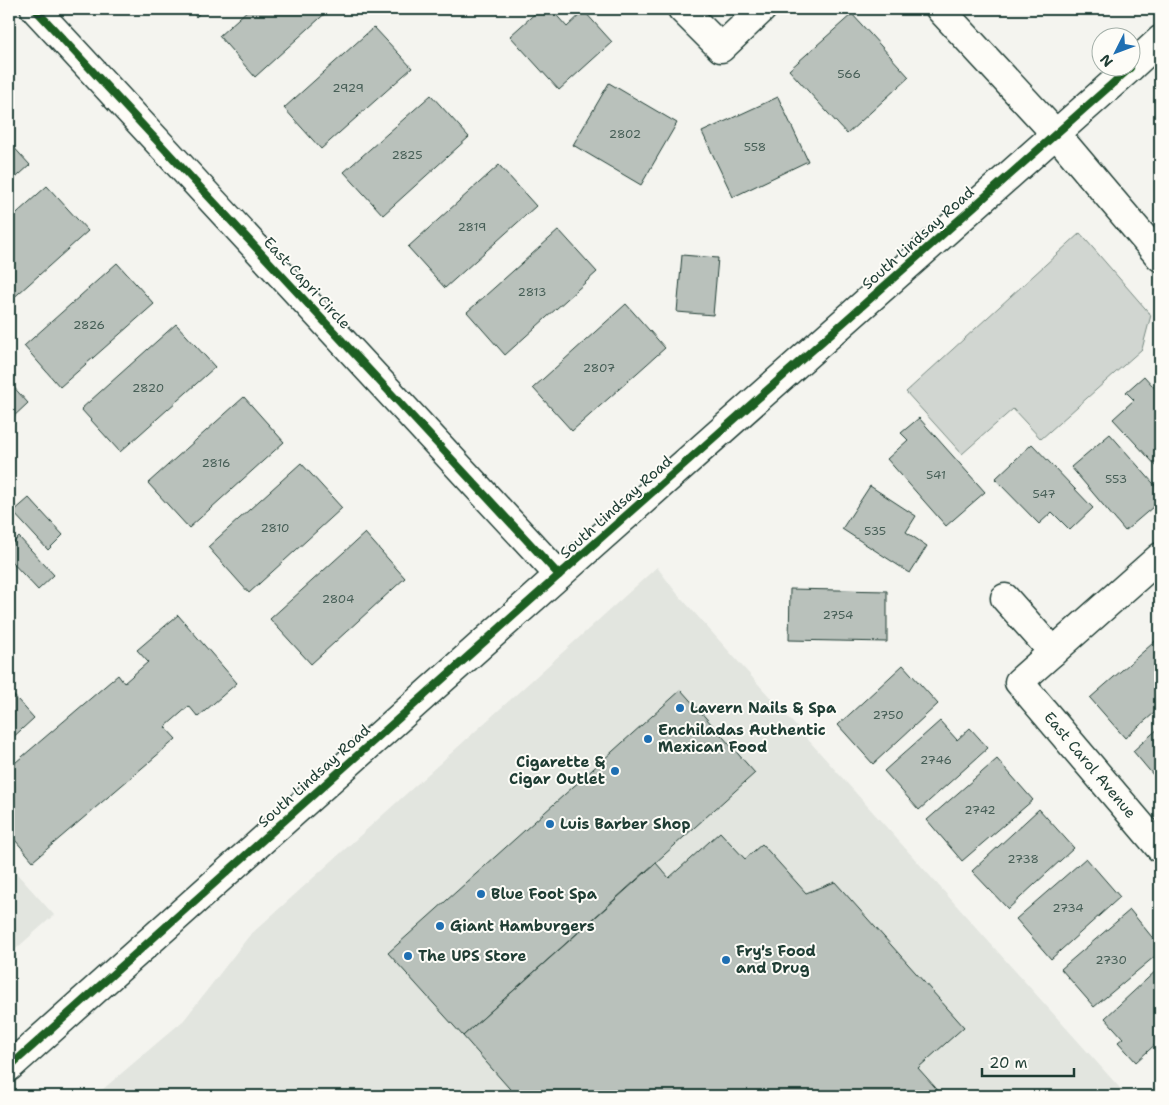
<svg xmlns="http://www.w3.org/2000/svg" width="1169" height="1105" viewBox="0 0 1169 1105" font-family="'Shantell Sans',sans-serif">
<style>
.built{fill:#e2e5df}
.green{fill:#d1d6d1;stroke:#788a82}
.building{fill:#b9c1bb;stroke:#1f3d34}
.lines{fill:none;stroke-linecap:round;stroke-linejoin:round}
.street-casing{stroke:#1f3d34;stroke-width:31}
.secondary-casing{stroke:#1f3d34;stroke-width:31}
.street{stroke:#fdfcf7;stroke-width:28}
.secondary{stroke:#fdfcf7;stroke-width:28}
.cycleway-casing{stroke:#fdfcf7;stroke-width:11}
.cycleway{stroke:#1b5e20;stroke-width:8}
.poi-dot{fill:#1f6fb2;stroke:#fdfcf7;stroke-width:2}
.labels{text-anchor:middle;stroke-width:4;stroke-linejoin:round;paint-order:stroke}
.number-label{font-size:12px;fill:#465e56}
.street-label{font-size:15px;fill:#1f3d34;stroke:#fdfcf7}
.poi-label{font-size:15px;font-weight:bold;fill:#1f3d34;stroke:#fdfcf7;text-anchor:start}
</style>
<rect width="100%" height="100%" fill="#f4f4ef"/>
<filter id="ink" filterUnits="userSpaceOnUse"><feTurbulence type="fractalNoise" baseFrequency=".02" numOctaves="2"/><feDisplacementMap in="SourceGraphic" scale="10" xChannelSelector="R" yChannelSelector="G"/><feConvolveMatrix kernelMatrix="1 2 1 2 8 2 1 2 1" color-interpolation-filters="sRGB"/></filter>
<g filter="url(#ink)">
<g class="built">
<polygon points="657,567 675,591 1127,1096 95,1096 184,1020 249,936"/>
<polygon points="9,865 54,915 9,955"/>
</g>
<polygon class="green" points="1080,233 1151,315 1142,349 1041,439 1013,409 962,454 906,392"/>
<g class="building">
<polygon points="189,9 204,9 196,17"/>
<polygon points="249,9 330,9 255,77 219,36"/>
<polygon points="540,9 551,9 567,27 584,11 612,42 559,90 510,36"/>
<polygon points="852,14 909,77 847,134 789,70"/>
<polygon points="374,27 412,68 321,149 284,108"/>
<polygon points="609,83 677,123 641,185 573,145"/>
<polygon points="431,95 469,137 383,215 344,172"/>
<polygon points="778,97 808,161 733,197 702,132"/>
<polygon points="9,142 30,165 9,184"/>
<polygon points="499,165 536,206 445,288 408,247"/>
<polygon points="47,186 88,231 9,302 9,220"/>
<polygon points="559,230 597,272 505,355 467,312"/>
<polygon points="682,255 718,258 713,315 677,312"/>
<polygon points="117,263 154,304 60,387 24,346"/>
<polygon points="626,304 665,348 572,431 533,388"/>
<polygon points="176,324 215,367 120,452 81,409"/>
<polygon points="1144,376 1160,394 1160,470 1113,419 1134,400 1126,392"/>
<polygon points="9,382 28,403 12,418 9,414"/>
<polygon points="244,397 284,442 189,528 148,483"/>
<polygon points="919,418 985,492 946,526 887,459 908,440 901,433"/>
<polygon points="1110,434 1160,491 1160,501 1125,531 1071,467"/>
<polygon points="1032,444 1093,508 1070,530 1052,512 1039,524 995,479"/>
<polygon points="301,463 342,508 249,593 208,547"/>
<polygon points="870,486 916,516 906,532 927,546 910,573 842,529"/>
<polygon points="29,498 63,535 48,550 13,512"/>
<polygon points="365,533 405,578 311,664 270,619"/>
<polygon points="19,537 54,575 38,590 9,559 9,547"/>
<polygon points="790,589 887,591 887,642 789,640"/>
<polygon points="178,615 237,683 198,717 189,706 165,727 176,739 33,861 9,833 9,768 118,675 124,683 148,662 137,650"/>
<polygon points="1160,637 1160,708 1125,738 1090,698"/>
<polygon points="903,665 938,704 873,764 838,725"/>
<polygon points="9,690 34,718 9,741"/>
<polygon points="681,690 755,773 463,1036 388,953"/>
<polygon points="940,721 957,740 970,728 988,748 919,810 884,771"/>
<polygon points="1160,727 1160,770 1154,776 1133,751"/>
<polygon points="997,759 1033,800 962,861 927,820"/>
<polygon points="1039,809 1074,848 1008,909 972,871"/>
<polygon points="720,832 745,859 762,844 806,893 835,882 964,1027 918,1068 943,1096 516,1096 463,1036 656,863 669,878"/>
<polygon points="1086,858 1120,897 1051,959 1016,919"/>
<polygon points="1130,910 1160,947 1160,952 1094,1007 1061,969"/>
<polygon points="1160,967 1160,1040 1136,1062 1118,1042 1123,1038 1105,1018"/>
<polygon points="1160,1056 1160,1067 1155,1061"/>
</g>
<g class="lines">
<defs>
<g id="street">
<polyline points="35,9 559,575"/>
<polyline points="682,9 721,48 762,9"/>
<polyline points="940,9 1056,134 1160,257"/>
<polyline points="1160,557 1019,682 1160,848"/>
<polyline points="1005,598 1053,652"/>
</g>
<g id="secondary">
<polyline points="1132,66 1160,40"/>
<polyline points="9,1067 559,575 1130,68"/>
</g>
</defs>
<use href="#street" class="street-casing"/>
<use href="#secondary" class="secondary-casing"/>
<use href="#street" class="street"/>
<use href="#secondary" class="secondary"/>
<defs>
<g id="cycleway">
<polyline points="35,9 559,575"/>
<polyline points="9,1067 559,575 1130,68"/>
</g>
</defs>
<use href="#cycleway" class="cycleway-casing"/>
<use href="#cycleway" class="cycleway"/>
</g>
</g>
<g class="poi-dot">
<circle cx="680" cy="708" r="5"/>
<circle cx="648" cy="739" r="5"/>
<circle cx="615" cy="771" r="5"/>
<circle cx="550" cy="824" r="5"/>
<circle cx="481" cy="894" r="5"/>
<circle cx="440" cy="926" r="5"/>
<circle cx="408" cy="956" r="5"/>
<circle cx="726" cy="960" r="5"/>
</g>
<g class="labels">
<g class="number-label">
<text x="849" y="78">566</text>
<text x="348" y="92">2929</text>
<text x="625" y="138">2802</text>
<text x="755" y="151">558</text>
<text x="407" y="159">2825</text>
<text x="472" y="231">2819</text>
<text x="532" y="296">2813</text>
<text x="89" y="329">2826</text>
<text x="599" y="372">2807</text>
<text x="148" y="392">2820</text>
<text x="216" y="467">2816</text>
<text x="936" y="479">541</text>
<text x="1116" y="483">553</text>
<text x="1044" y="498">547</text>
<text x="275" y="532">2810</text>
<text x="875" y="535">535</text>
<text x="338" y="603">2804</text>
<text x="838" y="619">2754</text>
<text x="888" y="719">2750</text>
<text x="936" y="764">2746</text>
<text x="980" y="814">2742</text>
<text x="1023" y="863">2738</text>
<text x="1068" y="912">2734</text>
<text x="1111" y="964">2730</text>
</g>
<g class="street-label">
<text transform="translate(918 238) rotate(-42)" y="5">South Lindsay Road</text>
<text transform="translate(307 283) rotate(47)" y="5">East Capri Circle</text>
<text transform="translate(616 507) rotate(-42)" y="5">South Lindsay Road</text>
<text transform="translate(1090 765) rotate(50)" y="5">East Carol Avenue</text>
<text transform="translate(314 776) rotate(-42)" y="5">South Lindsay Road</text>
</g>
<g class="poi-label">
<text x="690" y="713">Lavern Nails &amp; Spa</text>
<text x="658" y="735">Enchiladas Authentic<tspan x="658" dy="17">Mexican Food</tspan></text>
<text x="605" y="767" text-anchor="end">Cigarette &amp;<tspan x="605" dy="17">Cigar Outlet</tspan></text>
<text x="560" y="829">Luis Barber Shop</text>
<text x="491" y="899">Blue Foot Spa</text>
<text x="450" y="931">Giant Hamburgers</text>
<text x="736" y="956">Fry's Food<tspan x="736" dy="17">and Drug</tspan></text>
<text x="418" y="961">The UPS Store</text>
</g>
</g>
<rect width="1169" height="1105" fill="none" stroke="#fdfcf7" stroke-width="30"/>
<rect x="15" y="15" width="1139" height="1075" fill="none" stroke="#1f3d34" stroke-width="2" filter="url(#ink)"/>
<g transform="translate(1116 52) rotate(228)"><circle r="24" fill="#fdfcf7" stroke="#a4b0a9"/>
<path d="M0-4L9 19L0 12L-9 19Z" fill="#1f6fb2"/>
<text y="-8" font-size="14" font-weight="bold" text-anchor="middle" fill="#1f3d34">N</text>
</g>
<path d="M982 1068v8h92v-8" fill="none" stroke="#1f3d34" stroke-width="2.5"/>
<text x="989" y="1068" font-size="15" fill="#1f3d34" stroke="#fdfcf7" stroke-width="4" paint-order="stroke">20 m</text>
</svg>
